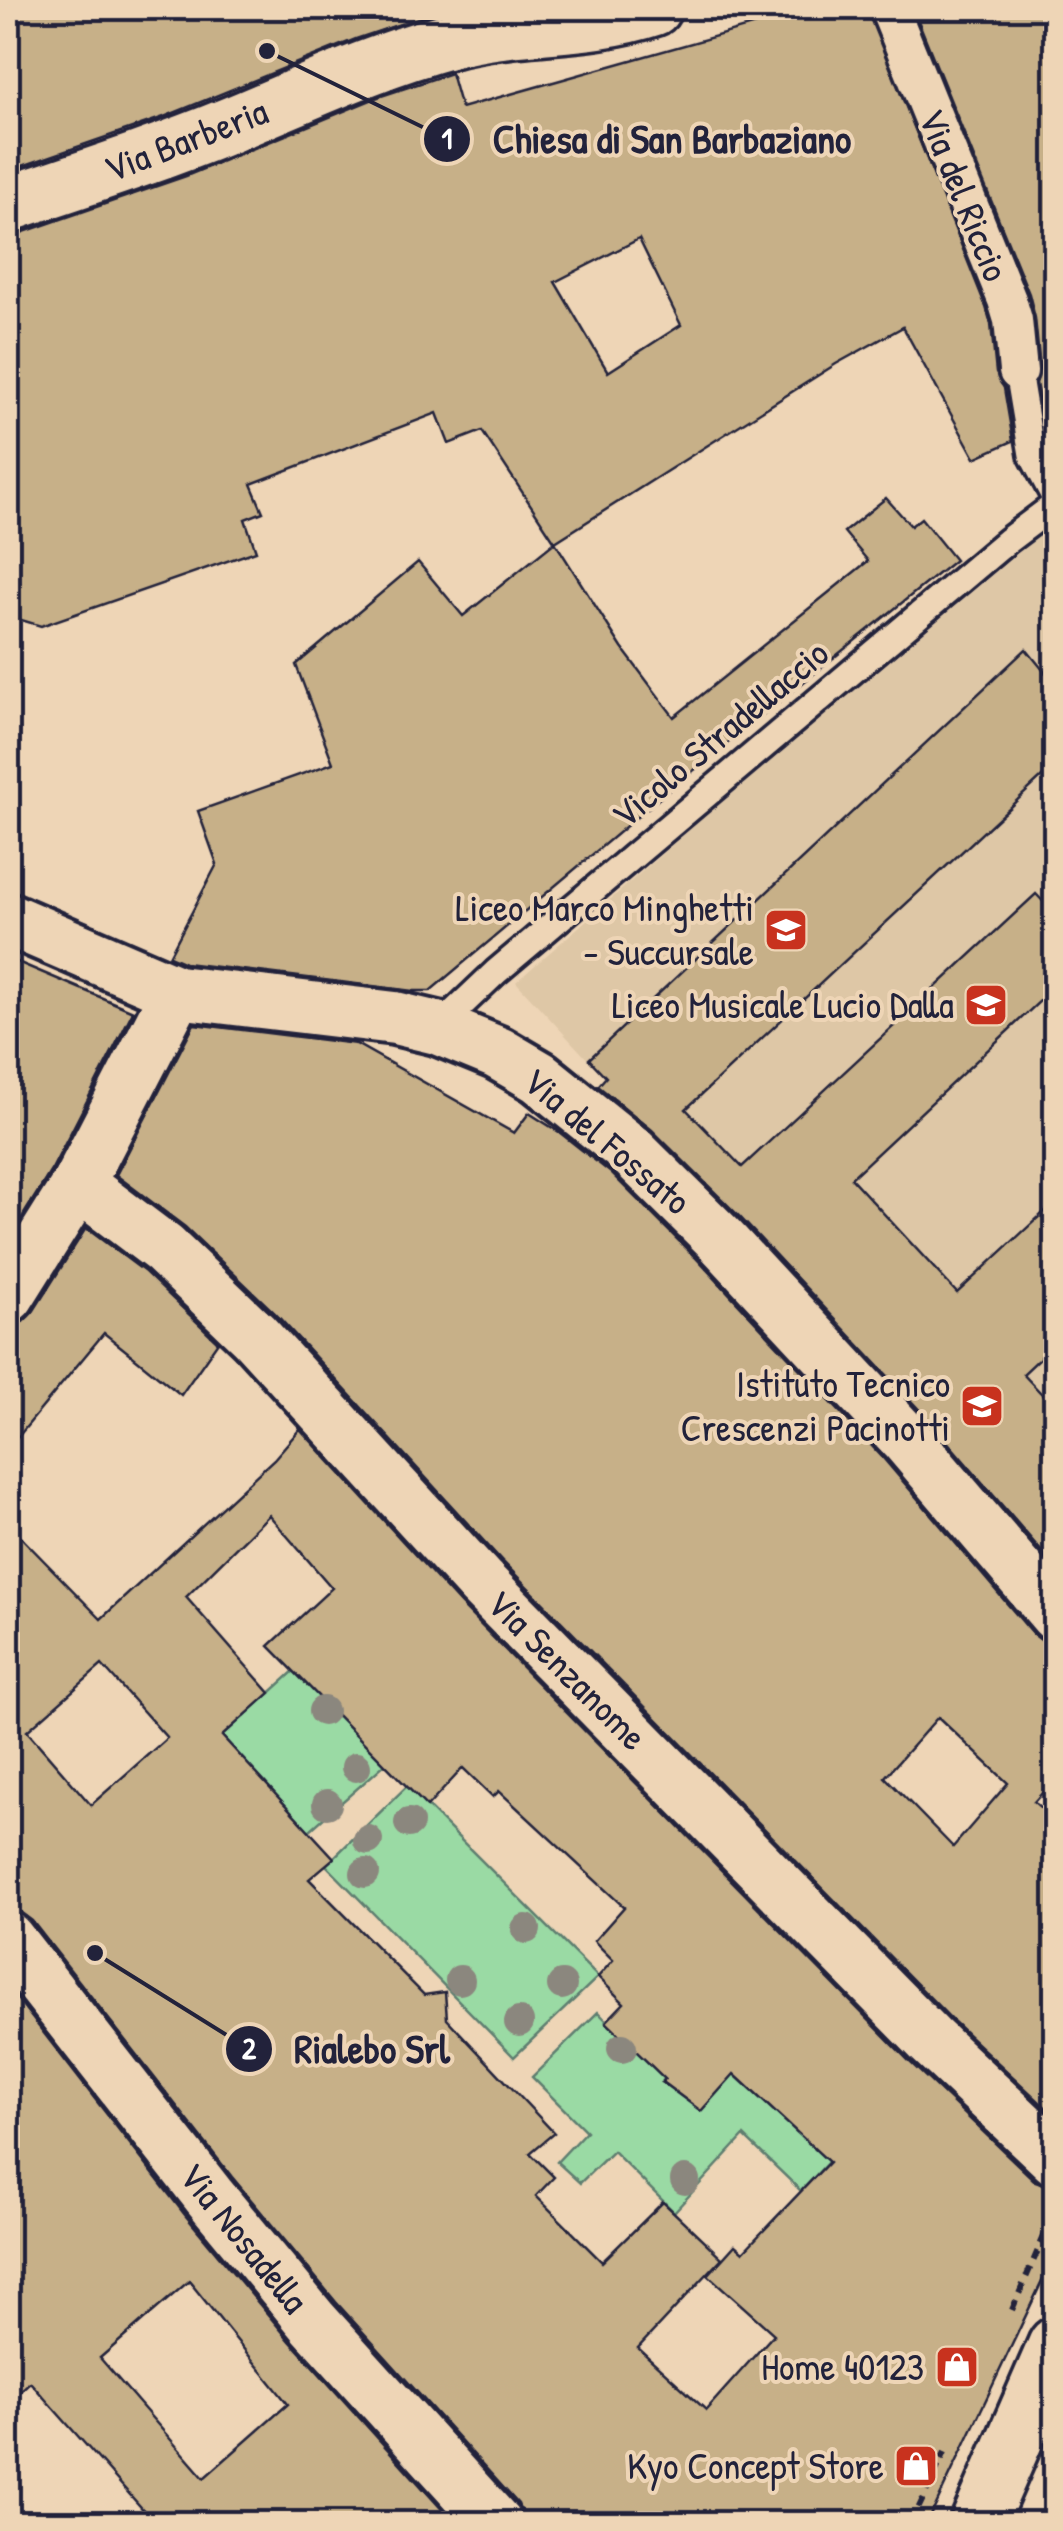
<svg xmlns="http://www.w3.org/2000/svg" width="1063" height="2531" viewBox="0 0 1063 2531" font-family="'Patrick Hand',sans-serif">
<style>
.built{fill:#dec7a6}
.green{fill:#9adaa4;stroke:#5e7e70;stroke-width:2.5}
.building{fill:#c7b088;stroke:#22223b;stroke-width:2.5;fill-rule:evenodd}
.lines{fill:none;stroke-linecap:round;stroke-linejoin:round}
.service-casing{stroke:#22223b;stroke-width:32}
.pedestrian-casing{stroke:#22223b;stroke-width:45}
.minor-casing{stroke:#22223b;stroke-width:60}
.tertiary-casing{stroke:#22223b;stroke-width:62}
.path{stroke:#22223b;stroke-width:6;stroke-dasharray:10 8;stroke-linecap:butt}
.service{stroke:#eed5b6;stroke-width:25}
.pedestrian{stroke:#eed5b6;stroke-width:38}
.minor{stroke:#eed5b6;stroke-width:52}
.tertiary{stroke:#eed5b6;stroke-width:55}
.tree{fill:#8b877e}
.labels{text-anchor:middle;stroke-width:8;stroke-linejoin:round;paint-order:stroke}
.street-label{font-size:38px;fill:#22223b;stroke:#eed5b6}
.poi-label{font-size:38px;fill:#22223b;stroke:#eed5b6;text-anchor:end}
.leader{fill:none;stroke:#22223b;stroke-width:4}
.callout-dot{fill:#22223b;stroke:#eed5b6;stroke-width:4}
.mark-label{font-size:30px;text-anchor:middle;font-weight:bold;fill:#fff}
.callout-label{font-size:40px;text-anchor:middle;font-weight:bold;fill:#22223b;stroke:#eed5b6;stroke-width:8;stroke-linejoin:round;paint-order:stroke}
</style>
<rect width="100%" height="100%" fill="#eed5b6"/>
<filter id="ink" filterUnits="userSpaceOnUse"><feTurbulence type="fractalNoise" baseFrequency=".01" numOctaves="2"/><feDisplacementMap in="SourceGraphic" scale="20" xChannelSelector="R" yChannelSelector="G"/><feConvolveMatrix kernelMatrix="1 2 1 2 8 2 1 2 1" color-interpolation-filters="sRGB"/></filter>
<g filter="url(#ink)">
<polygon class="built" points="1042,533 1056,550 1055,1564 516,982 694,826"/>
<g class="green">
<polygon points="295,1670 385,1764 309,1831 222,1736"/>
<polygon points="407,1786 598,1977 514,2057 326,1865"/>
<polygon points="598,2012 622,2037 678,2066 662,2082 700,2110 719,2061 829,2161 801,2191 744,2136 674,2212 613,2151 580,2183 557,2162 586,2131 532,2077"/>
</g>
<g class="building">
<polygon points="8,8 431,8 433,13 356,39 164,117 8,171"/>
<path d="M816,8H867L986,307L991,324L996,373L1004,388L1013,441L975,458L903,327L836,364L555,542L482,431L449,444L437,413L251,484L263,512L245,519L256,551L41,626L8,616V234H18L186,176L378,97L451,73L461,108ZM639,239L681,325L608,372L555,282Z"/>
<polygon points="913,8 1056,8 1056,423 1044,428 1036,383 1040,369 1035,318 1029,294"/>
<polygon points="886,498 911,526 921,518 955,560 662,796 430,991 413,991 185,963 169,956 217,864 198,811 333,763 296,665 418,562 463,616 555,542 622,648 674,717 868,561 844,532"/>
<polygon points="1026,649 1056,686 1056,764 686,1109 742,1167 1036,894 1056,915 1056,986 851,1178 957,1293 1056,1201 1056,1343 1023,1374 1056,1409 1056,1568 927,1418 739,1216 652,1130 598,1086 606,1077 589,1059"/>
<polygon points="8,958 133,1011 52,1169 8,1240"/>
<path d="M194,1024L356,1044L514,1133L529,1113L559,1132L611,1173L695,1257L883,1458L1033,1634L1045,1643L1056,1644V1778L1034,1802L1056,1821V2117L952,2020L503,1562L275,1313L185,1227L116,1175ZM938,1717L1008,1783L953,1847L885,1777Z"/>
<polygon points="86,1228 145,1272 218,1342 181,1395 104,1333 8,1449 8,1326 23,1322 33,1312"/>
<path d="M300,1429L460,1604L910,2062L1035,2181L1056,2188V2252L927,2524H525L518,2504L336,2302L232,2177L32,1921L20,1912L8,1910V1524L101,1619L274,1459ZM269,1515L332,1588L269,1646L427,1807L463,1768L493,1797L499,1791L624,1907L594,1941L613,1960L598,1977L624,2003L606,2022L665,2079L662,2082L701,2111L734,2074L829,2162L743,2252L735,2245L708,2275L774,2334L706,2410L638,2348L722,2258L663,2202L602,2262L536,2196L554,2177L530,2153L554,2133L447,2019L445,1992L424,1995L309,1879L334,1858L222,1736L270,1693L186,1597ZM102,1665L167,1738L91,1805L27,1731Z"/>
<path d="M8,1987L185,2215L290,2341L455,2524H152L154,2522L30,2382L8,2402ZM189,2281L288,2404L204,2478L100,2358Z"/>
</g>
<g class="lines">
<defs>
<g id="service">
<polyline points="1018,371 1032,455 1056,500"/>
<polyline points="437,1028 496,972 1007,541 1056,504"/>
</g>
<polyline id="pedestrian" points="889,8 1007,300 1013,320 1018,371"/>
<g id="minor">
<polyline points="8,919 177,992 395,1018 437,1028 498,1053 539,1077 631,1151 717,1236 905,1438 1056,1615"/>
<polyline points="78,1184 164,1249 254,1335 481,1583 931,2041 1056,2159"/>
<polyline points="8,1296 78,1184 177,992"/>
<polyline points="8,1939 209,2196 313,2322 496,2524"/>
</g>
<g id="tertiary">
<path d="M8,204C82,179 157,155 230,125C303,95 374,61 451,40C517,22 588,30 653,8"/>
<polyline points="978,2524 1056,2345"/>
</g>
</defs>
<use href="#service" class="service-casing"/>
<use href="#pedestrian" class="pedestrian-casing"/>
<use href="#minor" class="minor-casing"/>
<use href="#tertiary" class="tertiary-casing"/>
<g class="path">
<polyline points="1012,2310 1055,2211"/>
<polyline points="911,2524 945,2452"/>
</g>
<use href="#service" class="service"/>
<use href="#pedestrian" class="pedestrian"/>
<use href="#minor" class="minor"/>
<use href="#tertiary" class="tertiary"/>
</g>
<g class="tree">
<circle cx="323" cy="1711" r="15"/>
<circle cx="356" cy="1767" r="15"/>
<circle cx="327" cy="1804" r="15"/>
<circle cx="409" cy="1823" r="15"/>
<circle cx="368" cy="1840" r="15"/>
<circle cx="365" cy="1873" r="15"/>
<circle cx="526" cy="1929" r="15"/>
<circle cx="460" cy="1980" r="15"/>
<circle cx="562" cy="1985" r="15"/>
<circle cx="519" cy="2022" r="15"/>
<circle cx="622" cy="2048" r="15"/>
<circle cx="685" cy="2180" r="15"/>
</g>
</g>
<defs>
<symbol id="school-square" viewBox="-11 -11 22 22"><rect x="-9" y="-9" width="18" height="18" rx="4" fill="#c8321e" stroke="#eed5b6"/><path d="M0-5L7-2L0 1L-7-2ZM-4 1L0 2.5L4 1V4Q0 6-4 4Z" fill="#fff"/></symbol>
<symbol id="shop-square" viewBox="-11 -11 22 22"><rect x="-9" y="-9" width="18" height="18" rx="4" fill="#c8321e" stroke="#eed5b6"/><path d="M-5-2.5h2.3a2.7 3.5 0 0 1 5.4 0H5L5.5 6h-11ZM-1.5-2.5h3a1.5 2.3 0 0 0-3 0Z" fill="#fff"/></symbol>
</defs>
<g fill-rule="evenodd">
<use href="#school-square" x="761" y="905" width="50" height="50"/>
<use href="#school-square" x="961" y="980" width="50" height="50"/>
<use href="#school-square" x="957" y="1381" width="50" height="50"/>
<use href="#shop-square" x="932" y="2342" width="50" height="50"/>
<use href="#shop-square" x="891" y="2441" width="50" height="50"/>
</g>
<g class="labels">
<g class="street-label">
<text transform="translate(186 140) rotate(-21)" y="13">Via Barberia</text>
<text transform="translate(964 195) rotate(68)" y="13">Via del Riccio</text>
<text transform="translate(720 734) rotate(-40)" y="13">Vicolo Stradellaccio</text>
<text transform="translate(607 1141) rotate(40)" y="13">Via del Fossato</text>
<text transform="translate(567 1670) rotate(45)" y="13">Via Senzanome</text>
<text transform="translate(244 2238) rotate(51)" y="13">Via Nosadella</text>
</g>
<g class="poi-label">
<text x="754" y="921">Liceo Marco Minghetti<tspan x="754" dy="44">- Succursale</tspan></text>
<text x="954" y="1018">Liceo Musicale Lucio Dalla</text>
<text x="950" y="1397">Istituto Tecnico<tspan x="950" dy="44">Crescenzi Pacinotti</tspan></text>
<text x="924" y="2380">Home 40123</text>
<text x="884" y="2479">Kyo Concept Store</text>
</g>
</g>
<path class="leader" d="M267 51L447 139M95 1953L249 2049"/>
<g class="callout-dot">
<circle cx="267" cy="51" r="10"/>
<circle cx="95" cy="1953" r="10"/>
<circle cx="447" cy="139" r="25"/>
<circle cx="249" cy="2049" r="25"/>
</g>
<g class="mark-label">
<text x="447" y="149">1</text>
<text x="249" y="2059">2</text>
</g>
<g class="callout-label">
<text x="672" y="153">Chiesa di San Barbaziano</text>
<text x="372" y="2063">Rialebo Srl</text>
</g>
<rect width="1063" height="2531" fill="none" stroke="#eed5b6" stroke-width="40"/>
<rect x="20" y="20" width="1023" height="2491" fill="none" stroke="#22223b" stroke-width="4" filter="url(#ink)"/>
</svg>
